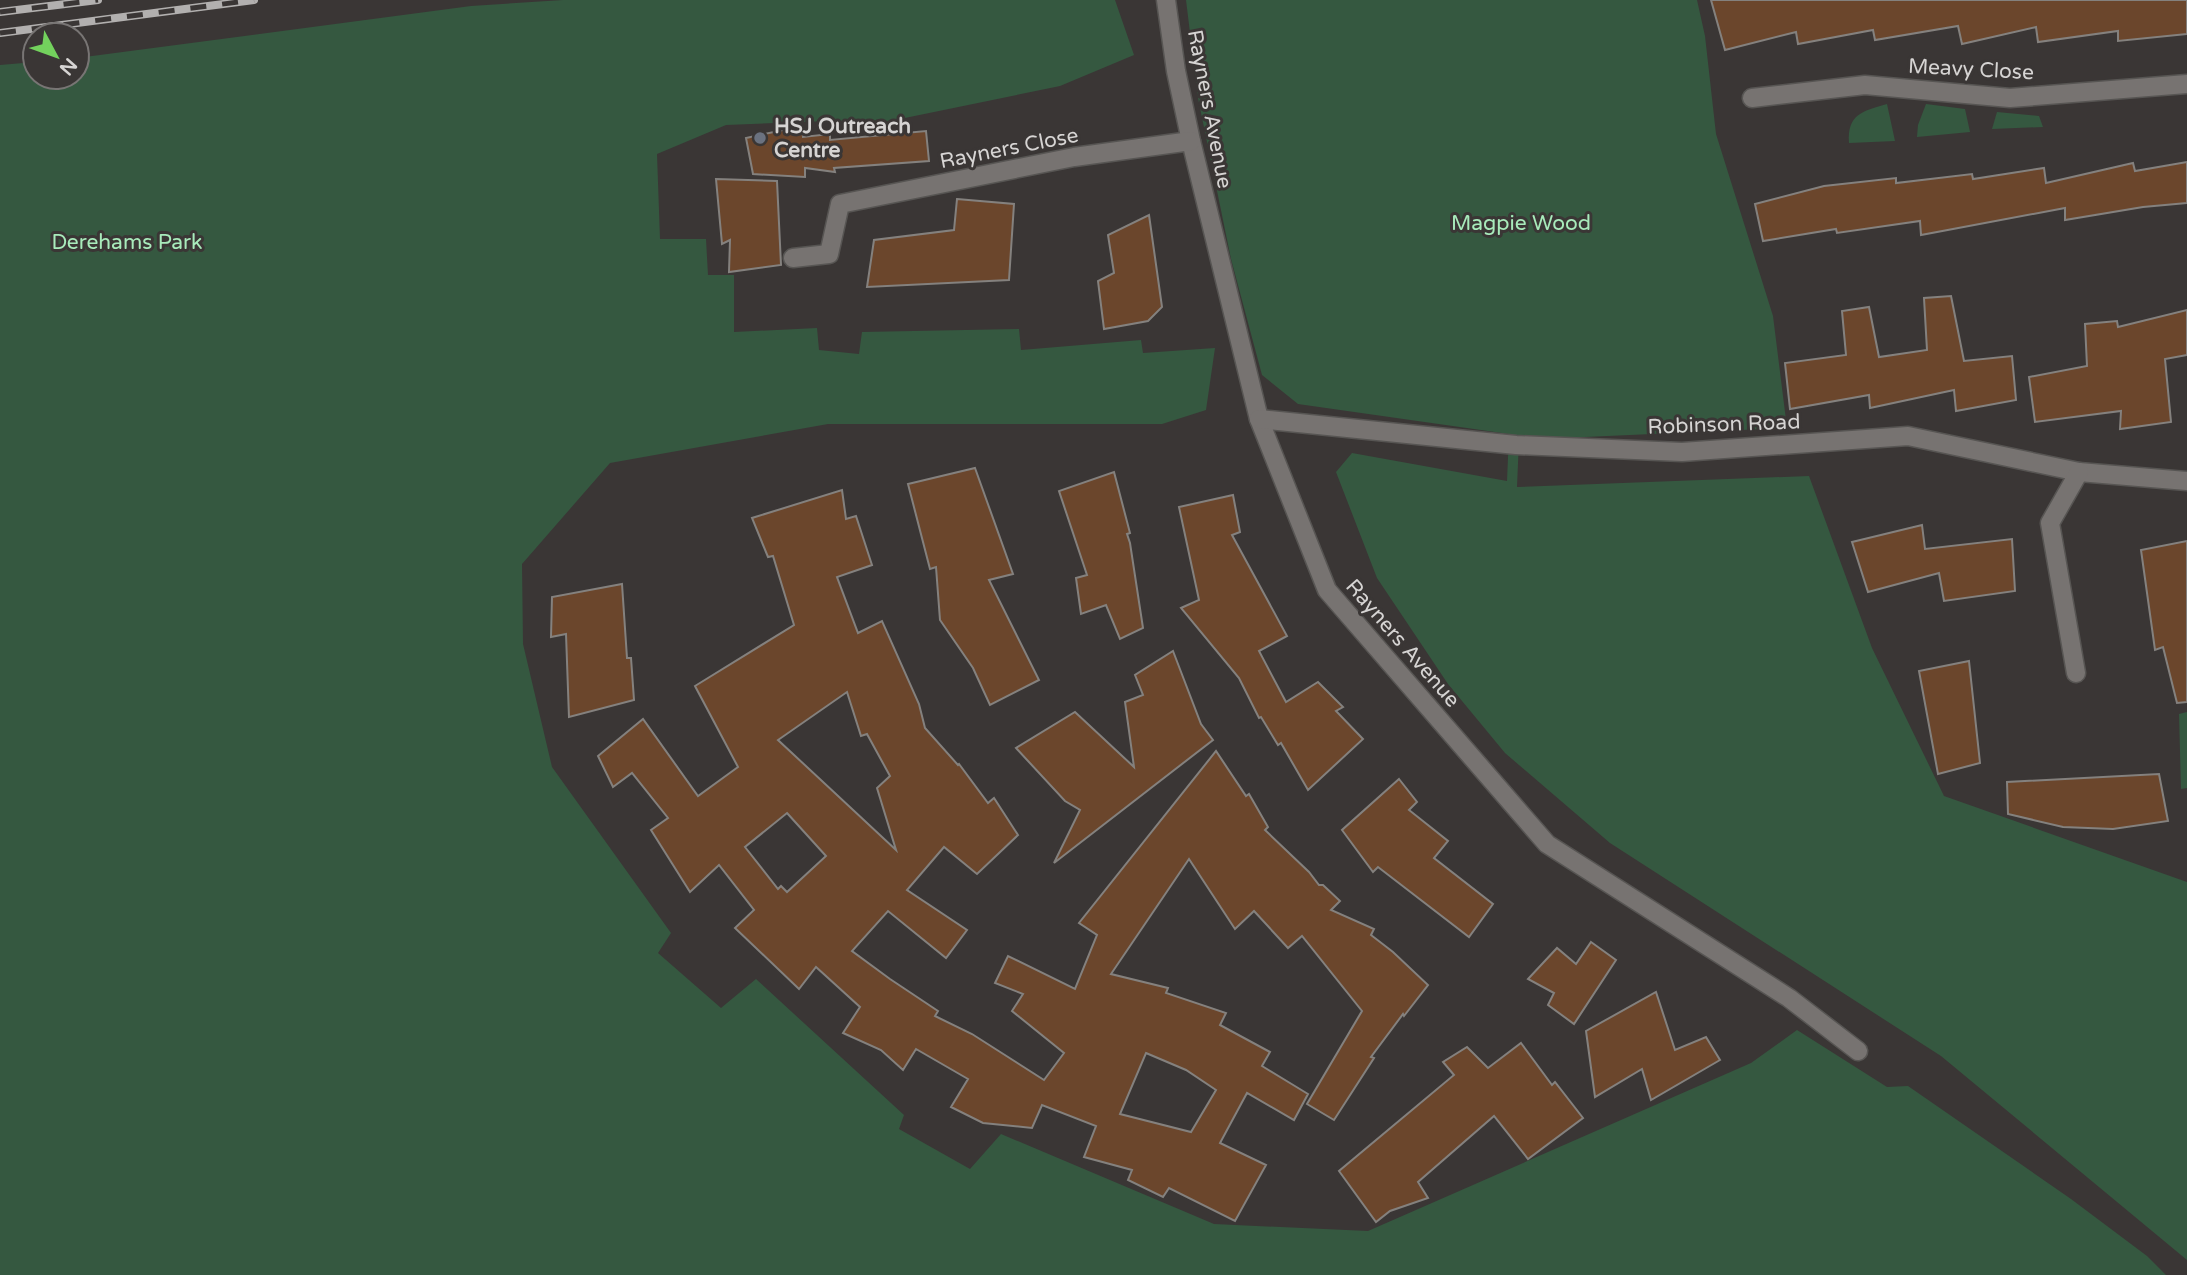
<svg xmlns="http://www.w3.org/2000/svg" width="2187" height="1275" viewBox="0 0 2187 1275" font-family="'Varela Round',sans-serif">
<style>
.green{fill:#355840}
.building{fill:#6b462c;stroke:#84817e;stroke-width:2;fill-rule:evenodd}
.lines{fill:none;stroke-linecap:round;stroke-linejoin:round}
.minor-casing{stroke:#575553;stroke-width:21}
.minor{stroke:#777371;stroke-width:18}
.rail-casing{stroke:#b2b0af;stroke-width:8}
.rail{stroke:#3a3635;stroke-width:5;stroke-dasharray:16;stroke-linecap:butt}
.worship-dot{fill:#6b7280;stroke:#3a3635;stroke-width:2.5}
.labels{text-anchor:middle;stroke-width:6;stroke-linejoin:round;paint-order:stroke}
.street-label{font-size:21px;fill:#d6d4d3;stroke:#3a3635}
.poi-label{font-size:21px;font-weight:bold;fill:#d6d4d3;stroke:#3a3635;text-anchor:start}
.park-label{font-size:21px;fill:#a8ebbb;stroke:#3a3635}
</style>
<rect width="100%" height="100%" fill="#3a3635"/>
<g class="green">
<polygon points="563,0 1115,0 1134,55 1060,86 861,127 841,125 829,121 726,125 657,154 660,239 706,239 708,275 734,275 734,332 817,328 819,350 859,354 862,332 1019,329 1021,350 1141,340 1143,353 1215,348 1206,410 1162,424 828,424 610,463 522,564 523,644 552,767 671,933 658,953 721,1008 756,979 904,1115 899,1129 970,1169 1001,1134 1214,1224 1368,1231 1751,1063 1797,1030 1887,1087 1908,1086 2071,1199 2147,1256 2166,1275 0,1275 0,65 35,62 35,77 77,77 77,58 471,6"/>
<polygon points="1186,0 1697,0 1705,36 1716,134 1773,316 1787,428 1519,440 1517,487 1809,476 1872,648 1944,796 2187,882 2187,1260 1941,1056 1610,843 1505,753 1448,684 1377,578 1336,472 1352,453 1507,481 1509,434 1298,404 1262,375 1231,259 1198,98"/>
<path d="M1887,104L1895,141L1849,143C1847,114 1863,111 1887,104Z"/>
<polygon points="1926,104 1965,109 1970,132 1917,137 1918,125"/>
<polygon points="1997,112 2039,116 2043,127 1992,129"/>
<polygon points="2187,712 2187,788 2181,789 2179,714"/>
</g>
<g class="building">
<polygon points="1711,0 2187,0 2187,34 2118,41 2118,31 2038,42 2036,27 1962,44 1958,26 1875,40 1873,30 1798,44 1796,32 1725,50"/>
<polygon points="802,126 803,137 830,134 830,140 926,131 929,161 834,168 835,172 805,168 805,177 753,174 746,138"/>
<polygon points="2187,162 2187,203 2143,207 2065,220 2065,208 1921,235 1920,221 1837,233 1836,229 1763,241 1755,204 1824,186 1896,178 1896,183 1972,174 1973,179 2044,168 2046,183 2133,163 2135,171"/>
<polygon points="716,179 777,181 781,265 729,272 730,240 722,244"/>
<polygon points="957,199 1014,204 1009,280 867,287 874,240 954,230"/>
<polygon points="1149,215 1162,307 1148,321 1104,329 1098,281 1114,273 1108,235"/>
<polygon points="1951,296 1964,361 2012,356 2016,400 1956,411 1954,390 1870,408 1869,395 1790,409 1785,363 1846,355 1842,311 1869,307 1879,357 1927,350 1924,298"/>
<polygon points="2187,310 2187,355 2165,359 2171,422 2120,429 2121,411 2035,422 2029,377 2087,366 2085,324 2117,321 2118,327"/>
<polygon points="975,468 1013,574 989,580 1039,680 990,705 973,668 940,620 936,567 930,569 908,484"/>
<polygon points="1114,472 1130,533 1127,534 1130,543 1143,628 1120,639 1106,605 1081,614 1076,578 1087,575 1059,491"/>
<path d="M842,490L846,519L856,516L872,565L837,577L858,633L882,621L919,704L925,728L958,765L959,764L988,803L994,798L1018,835L977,874L944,847L907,890L967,930L946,958L888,911L852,951L890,979L938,1011L935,1016L972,1034L1044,1080L1064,1053L1012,1011L1023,994L995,983L1008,956L1075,989L1097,935L1079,923L1216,751L1246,796L1249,794L1268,827L1265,830L1309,872L1319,885H1323L1340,901L1331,910L1374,929L1371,935L1393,952L1428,985L1404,1016L1403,1014L1371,1057L1374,1058L1334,1120L1307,1104L1362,1011L1302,936L1288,948L1254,911L1235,929L1189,859L1111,974L1168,988L1166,993L1226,1013L1220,1025L1270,1052L1262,1066L1308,1094L1294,1120L1247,1093L1220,1143L1266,1165L1235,1221L1169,1188L1163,1197L1128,1180L1132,1170L1084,1157L1096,1126L1042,1105L1032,1128L983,1123L951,1107L968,1079L916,1049L903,1070L881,1050L843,1033L860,1007L816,967L799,989L735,928L754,910L719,865L690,892L651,830L668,818L632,773L613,787L598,756L643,719L698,796L738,767L695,686L794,625L773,556L768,557L752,518ZM847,692L861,736L867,734L890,776L877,788L896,850L778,740ZM787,813L826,856L787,892L781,886L778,889L745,847ZM1146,1053L1186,1070L1216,1090L1191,1132L1120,1114Z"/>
<polygon points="1233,495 1240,532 1232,535 1287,636 1259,651 1286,702 1318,682 1343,707 1336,711 1363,739 1308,790 1281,743 1278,745 1261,717 1259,718 1239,678 1181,608 1199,600 1179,507"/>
<polygon points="1922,525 1925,549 2012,539 2015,591 1944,601 1939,573 1868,592 1852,542"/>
<polygon points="2187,541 2187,702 2177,703 2163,647 2155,650 2141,550"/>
<polygon points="622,584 627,658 631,658 634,700 569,717 566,634 551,637 552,597"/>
<polygon points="1173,651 1201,724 1213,740 1054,863 1080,810 1065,801 1016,748 1075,712 1134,767 1125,702 1143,695 1135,675"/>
<polygon points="1969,661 1980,763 1938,774 1919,671"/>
<polygon points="2159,774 2168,821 2113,829 2063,827 2008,814 2007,782"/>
<polygon points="1399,779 1417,802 1409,810 1448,841 1434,858 1493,904 1469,937 1378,867 1373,872 1342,830"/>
<polygon points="1591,942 1616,960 1574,1024 1548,1005 1554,993 1528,979 1557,948 1576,964"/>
<polygon points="1656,992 1675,1050 1706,1037 1720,1060 1651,1100 1642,1069 1595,1097 1586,1031"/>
<polygon points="1521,1043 1552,1085 1555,1082 1583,1118 1528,1159 1494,1116 1418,1182 1428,1198 1390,1211 1376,1222 1339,1171 1454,1075 1443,1062 1467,1047 1488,1068"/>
</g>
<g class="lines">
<defs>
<g id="minor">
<polyline points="1166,0 1176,71 1191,141 1259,419 1327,590 1547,844 1789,998 1858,1051"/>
<polyline points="1752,98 1865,85 2010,98 2187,84"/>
<polyline points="793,258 829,254 840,204 1074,157 1191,141"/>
<polyline points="1259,419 1516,445 1682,452 1908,436 2079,472 2187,481"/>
<polyline points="2076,673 2050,523 2079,472"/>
</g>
</defs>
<use href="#minor" class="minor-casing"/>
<use href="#minor" class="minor"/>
<defs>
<g id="rail">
<polyline points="0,12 98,0"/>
<polyline points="0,33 254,0"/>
</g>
</defs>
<use href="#rail" class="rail-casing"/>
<use href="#rail" class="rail"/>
</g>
<circle class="worship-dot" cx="760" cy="138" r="7"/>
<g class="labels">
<g class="street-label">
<text transform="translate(1971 69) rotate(3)" y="7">Meavy Close</text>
<text transform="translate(1210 109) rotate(79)" y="7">Rayners Avenue</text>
<text transform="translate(1009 148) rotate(-11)" y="7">Rayners Close</text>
<text transform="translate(1724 424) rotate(-2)" y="7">Robinson Road</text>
<text transform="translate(1403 643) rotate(49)" y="7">Rayners Avenue</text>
</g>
<g class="poi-label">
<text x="774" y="133">HSJ Outreach<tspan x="774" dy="24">Centre</tspan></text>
</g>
<g class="park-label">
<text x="1521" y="230">Magpie Wood</text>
<text x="127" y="249">Derehams Park</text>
</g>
</g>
<g transform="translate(56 56) rotate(131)"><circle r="33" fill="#3a3635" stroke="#787574" stroke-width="2"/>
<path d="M0-5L12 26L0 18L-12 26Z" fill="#73d25d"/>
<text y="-10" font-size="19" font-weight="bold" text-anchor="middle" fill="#d6d4d3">N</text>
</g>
</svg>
